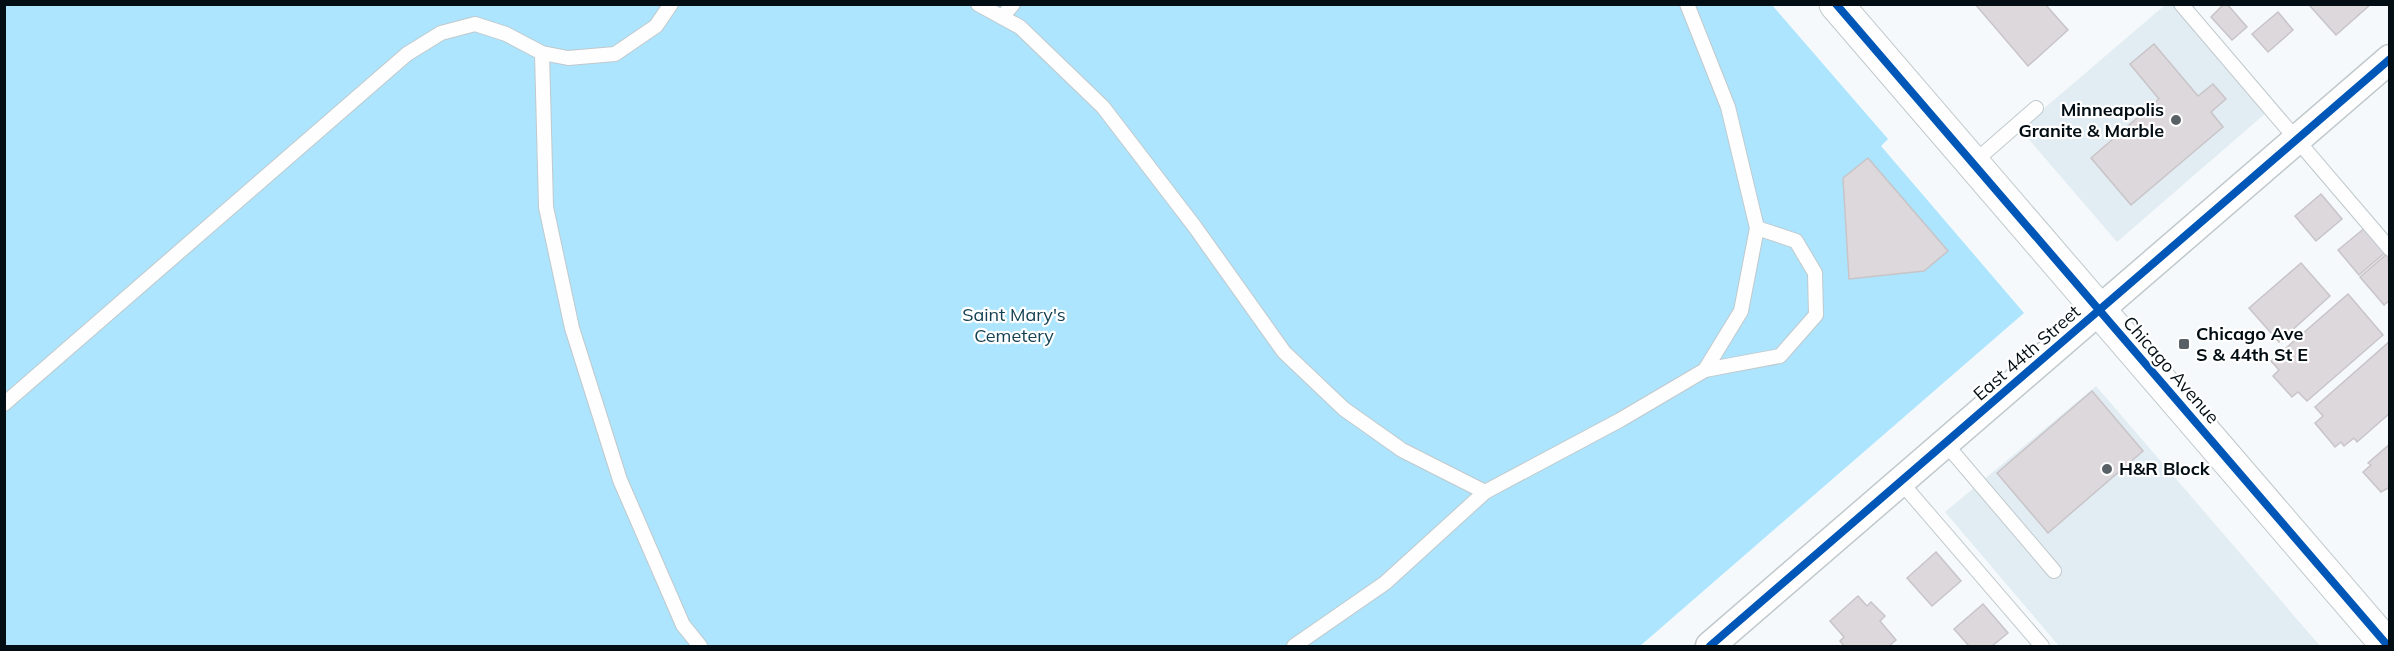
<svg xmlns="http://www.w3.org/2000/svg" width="2394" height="651" viewBox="0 0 2394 651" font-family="Mulish,sans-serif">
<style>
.built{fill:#e2edf3}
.green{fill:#ace5fd}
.building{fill:#ddd8dc;stroke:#c8c4c7;stroke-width:1.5}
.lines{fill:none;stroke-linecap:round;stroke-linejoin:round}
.lane-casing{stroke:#c0c9cd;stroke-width:16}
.street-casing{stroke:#c0c9cd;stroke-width:31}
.secondary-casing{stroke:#c0c9cd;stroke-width:35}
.lane{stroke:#fefefe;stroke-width:14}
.street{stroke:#fefefe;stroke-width:28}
.secondary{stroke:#fefefe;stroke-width:33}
.cycleway-casing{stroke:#fff;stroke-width:11}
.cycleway{stroke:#0057b8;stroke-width:8}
.poi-dot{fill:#586065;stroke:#fff;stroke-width:2}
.labels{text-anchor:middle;stroke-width:4.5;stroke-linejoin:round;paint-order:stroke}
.poi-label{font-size:18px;font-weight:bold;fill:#030e14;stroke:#fff;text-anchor:start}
.park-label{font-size:18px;fill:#144153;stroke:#fff}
.street-label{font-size:18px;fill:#030e14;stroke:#fff}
</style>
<rect width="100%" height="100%" fill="#f5f9fb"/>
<g class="built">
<polygon points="2165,5 2174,5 2267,112 2117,242 2020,129"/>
<polygon points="2096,386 2320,646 2059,646 1945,512"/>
</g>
<polygon class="green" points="4,5 1772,5 1888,139 1881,146 2024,313 1640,646 5,646"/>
<g class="building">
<polygon points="1975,4 2045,4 2068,30 2028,66"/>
<polygon points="2224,4 2227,4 2247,27 2232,40 2211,17"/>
<polygon points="2312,4 2371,4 2336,35 2310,6"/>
<polygon points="2278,12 2293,30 2268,52 2252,34"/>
<polygon points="2154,44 2198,96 2213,84 2226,99 2211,112 2223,127 2131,205 2091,158 2159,99 2130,64"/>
<polygon points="1868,158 1948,251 1924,271 1849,279 1843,178"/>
<polygon points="2321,194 2342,219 2316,241 2295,216"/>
<polygon points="2366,227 2387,251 2359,275 2338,250"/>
<polygon points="2388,253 2390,300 2384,305 2360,277"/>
<polygon points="2301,263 2330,296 2279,342 2249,308"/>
<polygon points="2348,294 2383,335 2307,401 2298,392 2292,397 2273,376 2279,370 2271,361"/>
<polygon points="2389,342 2390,413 2357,442 2354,438 2344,446 2341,442 2335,447 2315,423 2323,416 2315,407"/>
<polygon points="2092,391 2143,451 2048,533 1997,473"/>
<polygon points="2390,444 2390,487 2381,492 2363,472 2371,465 2368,463"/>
<polygon points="1936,552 1961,581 1932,606 1907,578"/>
<polygon points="1858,596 1867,606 1871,602 1885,616 1880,621 1896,640 1889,646 1844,646 1840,641 1844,637 1830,621"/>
<polygon points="1983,604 2008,633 1992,646 1969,646 1954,629"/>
</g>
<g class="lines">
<defs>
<g id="lane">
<polyline points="978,4 1020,27 1103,107 1195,227 1284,352 1344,409 1402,450 1485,492"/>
<polyline points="2181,4 2390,249"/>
<polyline points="1002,17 1013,4"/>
<polyline points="542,53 546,207 572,328 620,480 683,625 700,646"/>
<polyline points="1973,163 2036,108"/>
<polyline points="1705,370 1780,356 1816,315 1815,273 1796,241 1757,228"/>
<polyline points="4,404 407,54 441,33 475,24 506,34 542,53 568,58 615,54 656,26 671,4"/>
<polyline points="1945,443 2054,571"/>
<polyline points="1900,481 2042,646"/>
<polyline points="1294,646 1385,583 1485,492 1620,420 1705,370 1741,311 1757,228 1728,107 1687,4"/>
</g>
<polyline id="street" points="1710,646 2390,59"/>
<polyline id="secondary" points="1836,4 2388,646"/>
</defs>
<use href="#lane" class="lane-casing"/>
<use href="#street" class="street-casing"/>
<use href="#secondary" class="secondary-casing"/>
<use href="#lane" class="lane"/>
<use href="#street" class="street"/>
<use href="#secondary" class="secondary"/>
<defs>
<g id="cycleway">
<polyline points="1836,4 2388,646"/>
<polyline points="1710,646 2390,59"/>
</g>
</defs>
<use href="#cycleway" class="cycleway-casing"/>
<use href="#cycleway" class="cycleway"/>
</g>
<g class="poi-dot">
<circle cx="2176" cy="120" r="6"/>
<rect x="2178" y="338" width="12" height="12" rx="3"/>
<circle cx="2107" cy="469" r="6"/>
</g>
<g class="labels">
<g class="poi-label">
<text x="2164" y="116" text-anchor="end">Minneapolis<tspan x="2164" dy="21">Granite &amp; Marble</tspan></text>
<text x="2196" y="340">Chicago Ave<tspan x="2196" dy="21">S &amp; 44th St E</tspan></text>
<text x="2119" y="475">H&amp;R Block</text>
</g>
<g class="park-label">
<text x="1014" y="321">Saint Mary's<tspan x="1014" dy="21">Cemetery</tspan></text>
</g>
<g class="street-label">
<text transform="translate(2027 353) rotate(-41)" y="6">East 44th Street</text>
<text transform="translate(2171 370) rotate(49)" y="6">Chicago Avenue</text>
</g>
</g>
<rect width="2394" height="651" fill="none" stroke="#030e14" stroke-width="12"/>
</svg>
